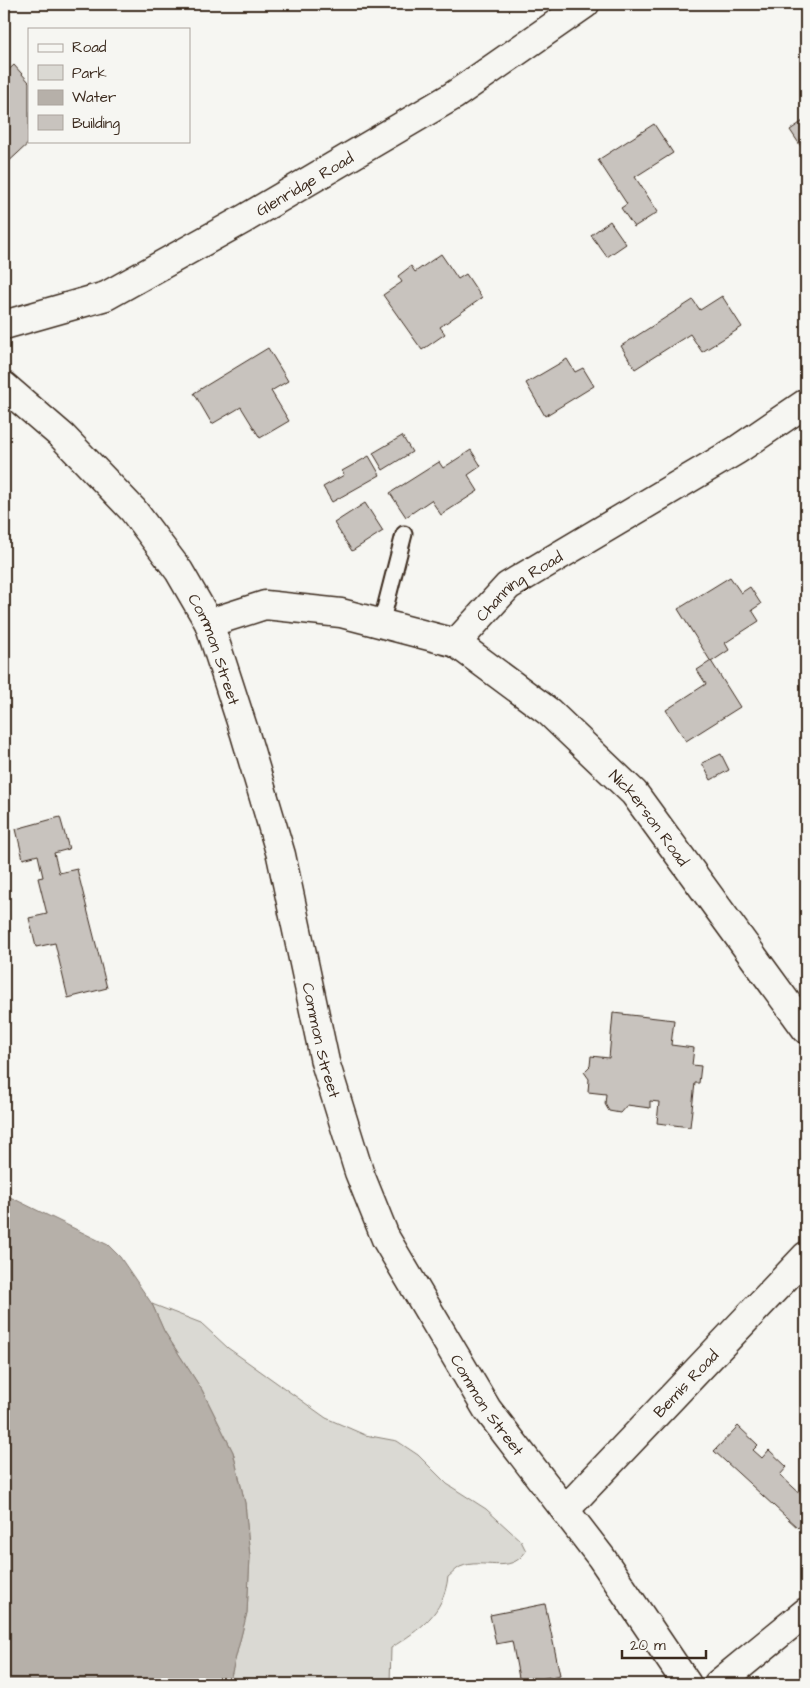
<svg xmlns="http://www.w3.org/2000/svg" width="810" height="1688" viewBox="0 0 810 1688" font-family="'Architects Daughter',sans-serif">
<style>
.green{fill:#dad9d3;stroke:#8a8278}
.water{fill:#b6b0a9;stroke:#857a71}
.building{fill:#c8c3be;stroke:#3b2a1e}
.lines{fill:none;stroke-linecap:round;stroke-linejoin:round}
.service-casing{stroke:#3b2a1e;stroke-width:19}
.minor-casing{stroke:#3b2a1e;stroke-width:31}
.primary-casing{stroke:#3b2a1e;stroke-width:31}
.service{stroke:#f6f6f2;stroke-width:15}
.minor{stroke:#f6f6f2;stroke-width:28}
.primary{stroke:#f6f6f2;stroke-width:28}
.labels{text-anchor:middle;stroke-width:4;stroke-linejoin:round;paint-order:stroke}
.street-label{font-size:16px;fill:#3b2a1e;stroke:#f6f6f2}
</style>
<rect width="100%" height="100%" fill="#f6f6f2"/>
<filter id="ink" filterUnits="userSpaceOnUse"><feTurbulence type="fractalNoise" baseFrequency=".02" numOctaves="2"/><feDisplacementMap in="SourceGraphic" scale="10" xChannelSelector="R" yChannelSelector="G"/><feConvolveMatrix kernelMatrix="1 2 1 2 8 2 1 2 1" color-interpolation-filters="sRGB"/></filter>
<g filter="url(#ink)">
<path class="green" d="M152,1304L201,1323L228,1348L326,1418L365,1435L397,1441L418,1455L447,1484L486,1509L521,1541L526,1551C510,1576 483,1557 460,1567C456,1569 452,1574 448,1577C443,1615 421,1628 391,1648L390,1684H229L247,1612L250,1557L245,1503L233,1452L202,1390L164,1331Z"/>
<polygon class="water" points="4,1194 108,1245 120,1257 152,1304 164,1331 202,1390 233,1452 245,1503 250,1557 247,1613 229,1684 4,1684"/>
<g class="building">
<polygon points="14,65 29,82 29,141 31,141 4,166 4,74"/>
<polygon points="806,119 806,154 790,130"/>
<polygon points="654,124 673,153 635,177 658,212 634,227 621,208 627,204 598,160"/>
<polygon points="610,221 626,244 607,257 591,235"/>
<polygon points="441,254 458,279 466,274 482,298 440,327 445,334 422,350 383,295 402,282 398,276 411,266 415,272"/>
<polygon points="722,296 742,327 702,352 690,334 635,369 621,346 693,300 700,310"/>
<polygon points="268,348 288,381 271,391 289,421 260,438 241,407 212,424 194,393"/>
<polygon points="567,359 575,372 583,368 594,386 545,416 526,383"/>
<polygon points="402,436 412,452 383,470 373,453"/>
<polygon points="471,450 481,466 468,475 478,491 441,515 431,500 406,517 390,493 439,462 443,468"/>
<polygon points="369,456 380,475 332,502 323,487 344,475 342,471"/>
<polygon points="365,503 383,531 352,551 334,523"/>
<polygon points="730,577 741,593 750,587 761,604 752,610 759,621 725,643 729,650 711,662 678,609"/>
<polygon points="711,661 740,707 686,741 666,710 706,684 697,670"/>
<polygon points="721,754 729,770 711,780 702,763"/>
<polygon points="60,817 69,849 54,853 59,873 77,869 107,988 68,998 55,943 36,947 29,918 47,914 38,878 43,877 38,855 23,859 16,829"/>
<polygon points="613,1013 674,1020 671,1045 694,1048 692,1065 701,1066 699,1083 695,1083 690,1127 657,1123 659,1102 650,1101 650,1108 627,1105 620,1113 609,1111 605,1104 606,1094 588,1092 589,1079 584,1072 590,1066 591,1056 609,1058"/>
<polygon points="738,1426 758,1445 753,1450 762,1458 769,1450 787,1467 780,1475 806,1499 806,1519 798,1528 714,1451"/>
<polygon points="545,1604 560,1675 520,1683 512,1641 496,1644 490,1615"/>
</g>
<g class="lines">
<defs>
<polyline id="service" points="381,624 404,534"/>
<g id="minor">
<path id="s1" d="M4,325L106,296L244,219L453,96L585,4"/>
<path id="s2" d="M209,623L265,605L341,613L456,643L508,586L737,450L806,403"/>
<path id="s3" d="M456,643L549,712L634,793L806,1029"/>
<path id="s4" d="M565,1510L806,1256"/>
<polyline points="718,1684 806,1612"/>
</g>
<g id="primary">
<path id="s5" d="M4,386L62,436L133,510L179,571L209,623L245,734L281,855L325,1062L359,1172L386,1239L487,1409L601,1557L687,1684"/>
</g>
</defs>
<use href="#service" class="service-casing"/>
<use href="#minor" class="minor-casing"/>
<use href="#primary" class="primary-casing"/>
<use href="#service" class="service"/>
<use href="#minor" class="minor"/>
<use href="#primary" class="primary"/>
</g>
</g>
<g class="labels">
<g class="street-label">
<text dy="6" stroke="none"><textPath href="#s1" startOffset="334">Glenridge Road</textPath></text>
<text dy="6" stroke="none"><textPath href="#s2" startOffset="340">Channing Road</textPath></text>
<text dy="6" stroke="none"><textPath href="#s5" startOffset="342">Common Street</textPath></text>
<text dy="6" stroke="none"><textPath href="#s3" startOffset="262">Nickerson Road</textPath></text>
<text dy="6" stroke="none"><textPath href="#s5" startOffset="748">Common Street</textPath></text>
<text dy="6" stroke="none"><textPath href="#s4" startOffset="175">Bemis Road</textPath></text>
<text dy="6" stroke="none"><textPath href="#s5" startOffset="1152">Common Street</textPath></text>
</g>
</g>
<rect width="810" height="1688" fill="none" stroke="#f6f6f2" stroke-width="20"/>
<rect x="10" y="10" width="790" height="1668" fill="none" stroke="#3b2a1e" stroke-width="2" filter="url(#ink)"/>
<rect x="28" y="28" width="162" height="115" fill="#f6f6f2" stroke="#aba49d"/>
<rect x="38" y="44" width="25" height="8" fill="#f6f6f2" stroke="#aba49d"/>
<text x="72" y="52" font-size="15" fill="#3b2a1e">Road</text>
<rect x="38" y="65" width="25" height="15" fill="#dad9d3" stroke="#aba49d"/>
<text x="72" y="78" font-size="15" fill="#3b2a1e">Park</text>
<rect x="38" y="90" width="25" height="15" fill="#b6b0a9" stroke="#aba49d"/>
<text x="72" y="102" font-size="15" fill="#3b2a1e">Water</text>
<rect x="38" y="115" width="25" height="15" fill="#c8c3be" stroke="#aba49d"/>
<text x="72" y="128" font-size="15" fill="#3b2a1e">Building</text>
<path d="M622 1650v8h84v-8" fill="none" stroke="#3b2a1e" stroke-width="2.5"/>
<text x="630" y="1650" font-size="15" fill="#3b2a1e" stroke="#f6f6f2" stroke-width="4" paint-order="stroke">20 m</text>
</svg>
